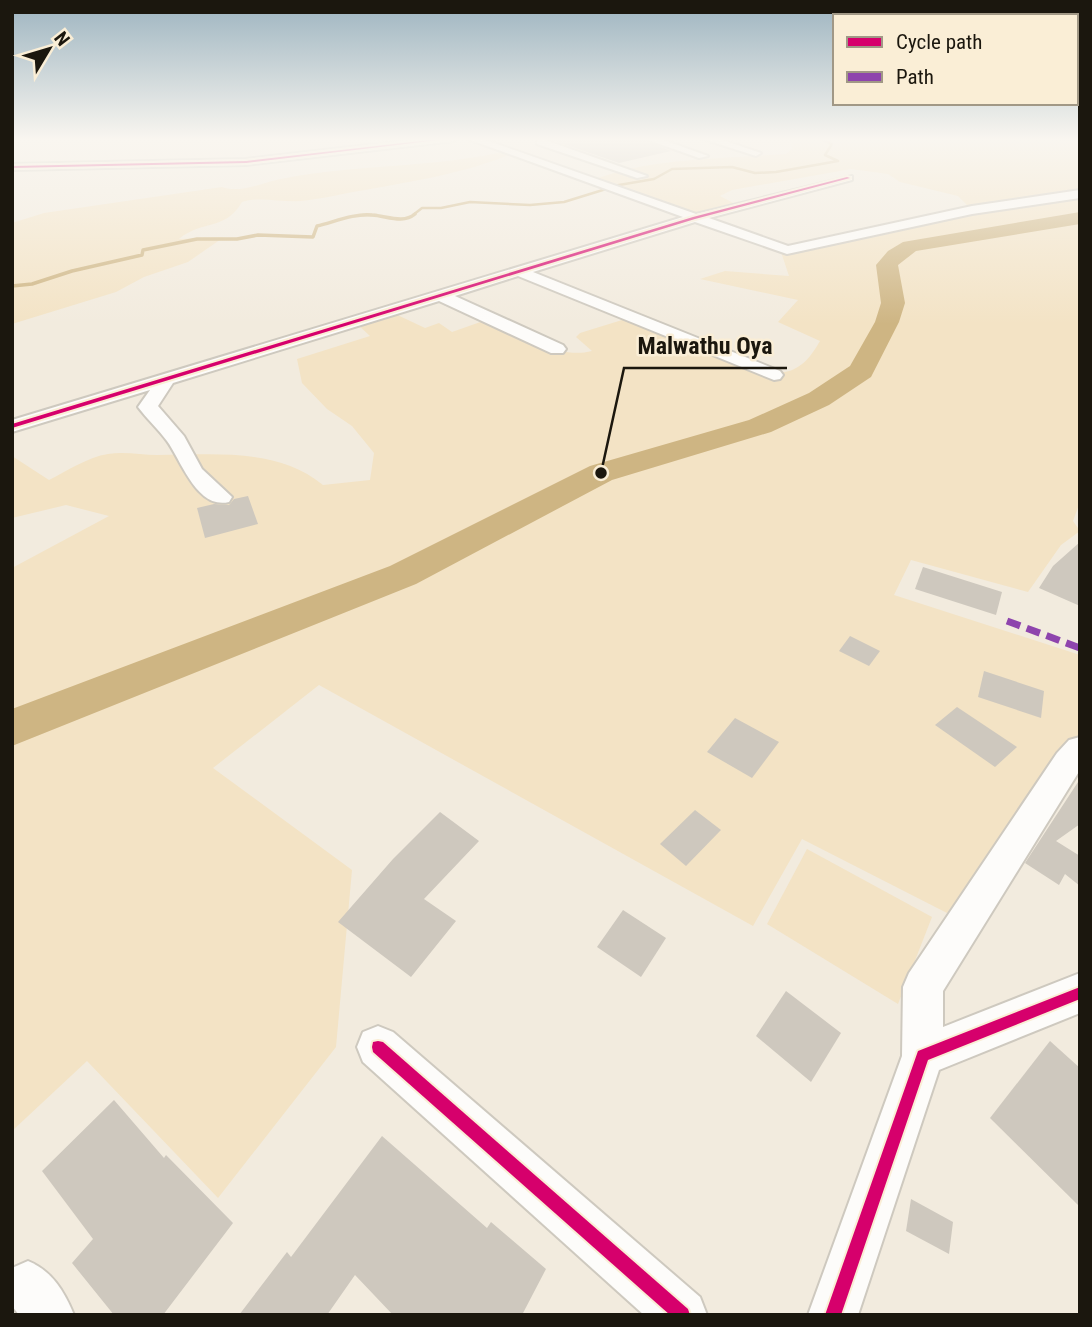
<svg xmlns="http://www.w3.org/2000/svg" width="1092" height="1327" viewBox="0 0 1092 1327" font-family="'Roboto Condensed',sans-serif">
<style>
.green{fill:#f3e3c5}
.lines{fill:none;stroke-linecap:round;stroke-linejoin:round}
.stream-far1{stroke:#ceb583;stroke-width:2.5}
.stream{stroke:#ceb583;stroke-width:3.5}
.river{fill:#ceb583;fill-rule:evenodd}
.building{fill:#cec8be}
.street-casing{stroke:#cec9bf;stroke-width:4}
.street{fill:#fdfcfa;fill-rule:evenodd}
.quiet{stroke:#8e44ad;stroke-width:7;stroke-dasharray:14 7;stroke-linecap:butt}
.cycleway-casing{stroke:#faeed6;stroke-width:4}
.cycleway{fill:#d6006c;fill-rule:evenodd}
.leader{fill:none;stroke:#1b170e;stroke-width:2.5}
.callout-dot{fill:#1b170e;stroke:#faeed6;stroke-width:2.5}
.callout-label{font-size:24px;text-anchor:middle;font-weight:bold;fill:#1b170e;stroke:#faeed6;stroke-width:5;stroke-linejoin:round;paint-order:stroke}
</style>
<rect width="100%" height="100%" fill="#f2ebde"/>
<g class="green">
<path d="M791,138H1080V502L1073,521L1080,531L1061,545L1028,592L911,560L894,595L1080,655V742L947,913L802,839L753,926L319,685L213,768L352,870L336,1047L218,1198L87,1061L12,1131V568L109,516L66,505L12,518V456L49,480C67,471 88,457 108,454C124,451 142,455 157,455C213,455 277,447 323,485L370,480L374,453L352,426L327,409L302,383L297,359L370,336L356,323L391,312L425,328L439,323L452,332L489,319C520,334 557,360 592,351L576,337L580,333L622,320H633C657,329 768,375 785,372C802,369 812,355 820,341L778,322L798,300L700,279L725,271L789,276L780,249L972,210L958,196L900,182L888,174L851,169L732,190L720,196L739,206L694,218L590,181C652,157 720,159 786,154L792,149Z"/>
<path d="M507,151L513,153C467,173 415,181 365,190C344,193 323,199 301,201C282,203 261,196 242,202C224,232 203,219 179,239L224,237L188,262L144,277L116,292L12,324V223L44,213L222,187C241,194 266,181 286,178C359,164 434,168 507,151Z"/>
<polygon points="807,849 932,917 898,1004 767,924"/>
</g>
<g class="lines">
<g class="stream-far1">
<polyline points="1037,138 1080,140"/>
<polyline points="363,215 377,215"/>
<polyline points="413,215 422,208 441,208 470,202 530,205 564,202 619,185 654,179 672,169 732,167 755,173 776,172 838,161 825,155 832,144 818,138"/>
</g>
<path class="stream" d="M12,286L32,284L72,271L142,255L143,250L197,239H237L258,235L313,237L317,226C334,222 355,213 372,215C387,216 403,224 415,214"/>
<polygon class="river" points="1080,212 1080,224 916,251 898,265 905,303 899,322 871,377 829,405 771,432 612,480 416,584 12,746 12,709 390,566 590,466 749,420 809,393 850,366 875,322 881,303 876,265 888,251 903,242"/>
</g>
<g class="building">
<polygon points="640,138 671,151 619,163 549,139"/>
<polygon points="248,496 258,524 205,538 197,508 214,504 229,505 234,499"/>
<polygon points="1080,542 1080,606 1039,588 1053,566"/>
<polygon points="923,567 1002,592 996,615 915,589"/>
<polygon points="850,636 880,651 869,666 839,651"/>
<polygon points="984,671 1044,691 1041,718 978,697"/>
<polygon points="957,707 1017,747 995,767 935,725"/>
<polygon points="735,718 779,742 752,778 707,752"/>
<polygon points="1080,779 1080,824 1056,841 1080,856 1080,886 1065,874 1059,885 1025,863"/>
<polygon points="695,810 721,830 686,866 660,844"/>
<polygon points="440,812 479,841 424,899 456,921 411,977 338,922 393,859"/>
<polygon points="623,910 666,938 641,977 597,947"/>
<polygon points="786,991 841,1033 811,1082 756,1036"/>
<polygon points="1050,1041 1080,1068 1080,1207 990,1118"/>
<polygon points="114,1100 164,1158 166,1155 233,1223 163,1315 114,1315 72,1263 93,1239 42,1171"/>
<polygon points="382,1136 487,1228 491,1222 546,1269 522,1315 393,1315 355,1275 327,1315 239,1315 287,1252 291,1257"/>
<polygon points="911,1199 953,1222 949,1254 906,1231"/>
</g>
<g class="lines">
<defs>
<g id="street">
<polygon points="428,138 459,138 454,141 246,165 12,170 12,164 246,159"/>
<path d="M465,138H480L696,214L852,176V180L709,218L788,246L972,206L1080,190V198L972,214L787,254L695,222L533,272L780,371L783,375L780,379L774,380L518,276L455,296L563,345L566,349L563,353H551L439,301L173,383L158,406L184,436L202,469L232,497L229,502C197,510 181,460 167,441C158,429 147,419 138,407L150,390L12,432V420L683,217Z"/>
<polygon points="643,138 658,138 708,156 699,158"/>
<polygon points="700,138 716,138 761,153 756,156"/>
<polygon points="537,140 545,140 647,176 637,178 537,144"/>
<polygon points="1080,737 1080,770 943,991 943,1027 1080,973 1080,1013 939,1070 858,1315 808,1315 902,1056 903,987 909,973 1057,753 1069,740"/>
<polygon points="378,1026 393,1032 700,1297 707,1315 644,1315 363,1062 357,1047 363,1032"/>
<path d="M28,1261C52,1271 64,1291 74,1315H19L12,1306V1268Z"/>
</g>
</defs>
<use href="#street" class="street-casing"/>
<use href="#street" class="street"/>
<polyline class="quiet" points="1007,621 1080,648"/>
<defs>
<g id="cycleway">
<polygon points="446,138 456,138 246,163 12,168 12,166 246,161"/>
<polygon points="847,177 850,178 695,219 12,428 12,424 693,217"/>
<polygon points="1080,987 1080,999 928,1060 841,1315 825,1315 918,1051"/>
<polygon points="378,1041 383,1042 688,1309 690,1315 670,1315 373,1052 372,1047 373,1042"/>
</g>
</defs>
<use href="#cycleway" class="cycleway-casing"/>
<use href="#cycleway" class="cycleway"/>
</g>
<linearGradient id="sky" x2="0" y2="1"><stop stop-color="#9db4c0"/><stop offset="0.43" stop-color="#f9f6f0"/><stop offset="1" stop-color="#f9f6f0" stop-opacity="0"/></linearGradient>
<rect width="1092" height="324" fill="url(#sky)"/>
<path class="leader" d="M601 473L624 368H787"/>
<circle class="callout-dot" cx="601" cy="473" r="7"/>
<g class="callout-label">
<text x="705" y="354">Malwathu Oya</text>
</g>
<rect width="1092" height="1327" fill="none" stroke="#1b170e" stroke-width="28"/>
<rect x="833" y="14" width="245" height="91" fill="#faeed6" stroke="#a19886" stroke-width="2"/>
<rect x="847" y="37" width="35" height="10" fill="#d6006c" stroke="#a19886" stroke-width="2"/>
<text x="896" y="49" font-size="21" fill="#1b170e">Cycle path</text>
<rect x="847" y="72" width="35" height="10" fill="#8e44ad" stroke="#a19886" stroke-width="2"/>
<text x="896" y="84" font-size="21" fill="#1b170e">Path</text>
<g transform="translate(49 49) rotate(52)" stroke="#faeed6" stroke-width="5" paint-order="stroke">
<path d="M0-5L12 26L0 18L-12 26Z" fill="#1b170e"/>
<text y="-10" font-size="19" font-weight="bold" text-anchor="middle" fill="#1b170e">N</text>
</g>
</svg>
